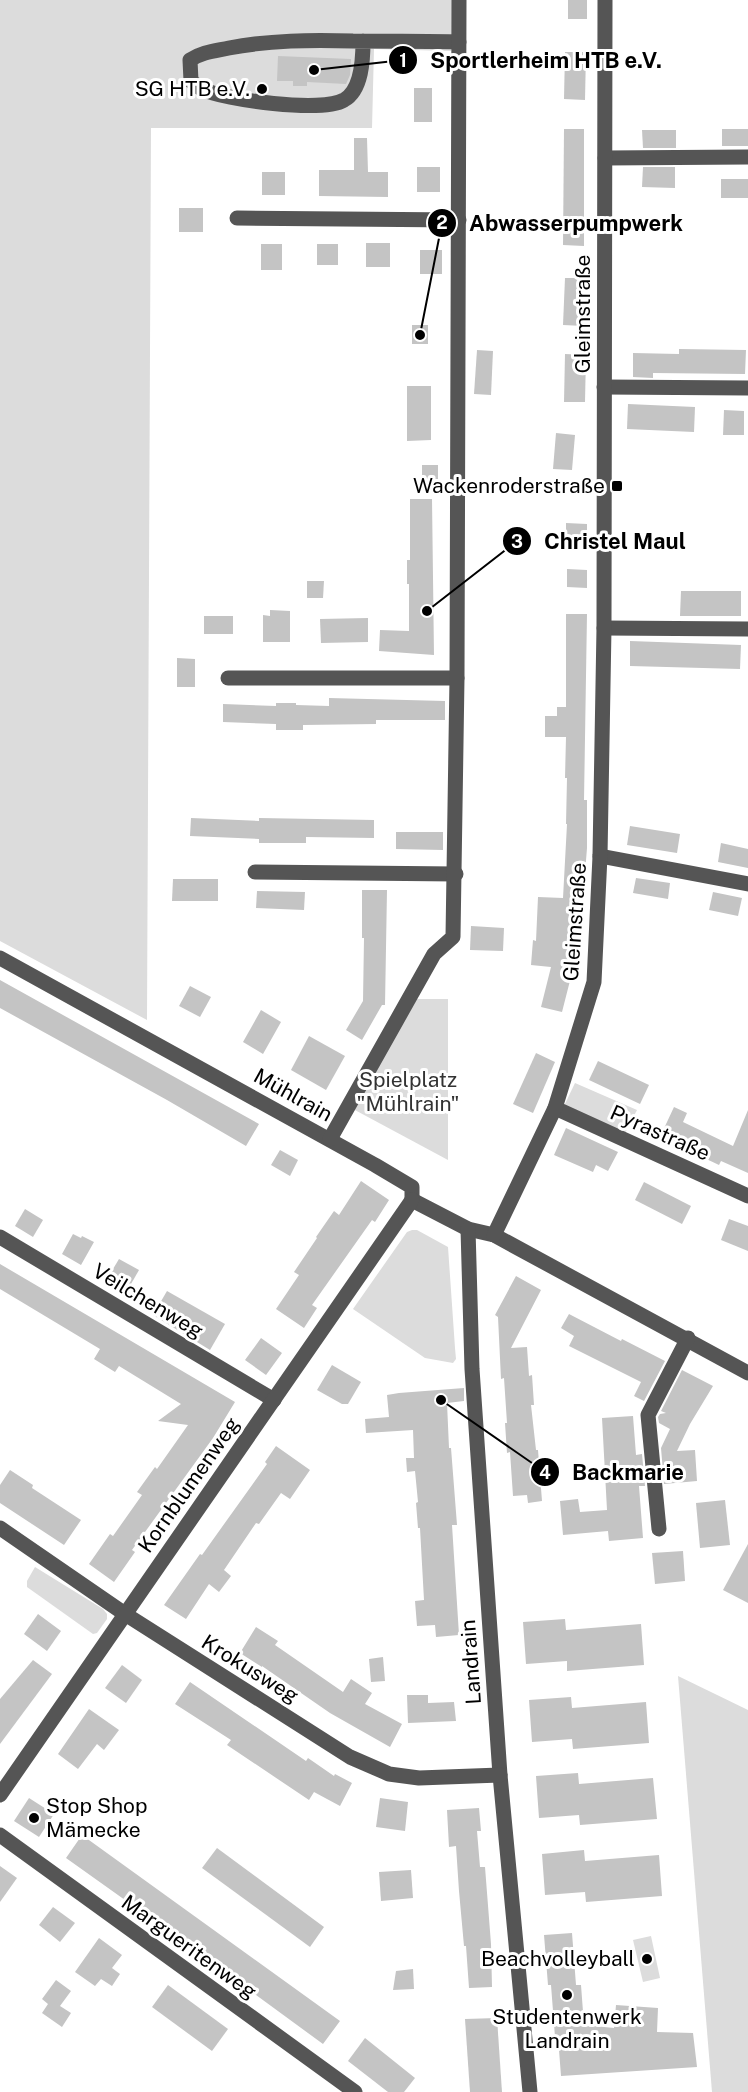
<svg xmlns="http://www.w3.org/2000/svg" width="748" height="2092" viewBox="0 0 748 2092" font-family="'Public Sans',sans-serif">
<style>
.green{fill:#dcdcdc}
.building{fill:#c4c4c4}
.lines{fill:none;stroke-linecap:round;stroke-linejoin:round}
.minor{stroke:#555;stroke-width:15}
.poi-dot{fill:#000;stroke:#fff;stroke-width:2}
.labels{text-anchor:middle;stroke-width:6;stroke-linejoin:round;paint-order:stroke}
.poi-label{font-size:21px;fill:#000;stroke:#fff;text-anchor:end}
.street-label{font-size:21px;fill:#000;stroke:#fff}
.park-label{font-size:21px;fill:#333;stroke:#fff}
.leader{fill:none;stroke:#000;stroke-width:2}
.callout-dot{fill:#000;stroke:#fff;stroke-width:2}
.mark-label{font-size:18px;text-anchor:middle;font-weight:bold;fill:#fff}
.callout-label{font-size:22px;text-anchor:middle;font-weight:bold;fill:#000;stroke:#fff;stroke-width:6;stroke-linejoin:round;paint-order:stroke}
</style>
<rect width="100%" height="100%" fill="#fff"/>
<g class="green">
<polygon points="0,0 455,0 455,34 451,51 374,49 372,128 151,128 147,1020 0,941"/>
<polygon points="417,999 448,999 448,1160 353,1109"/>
<polygon points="575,1083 637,1110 624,1135 564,1106"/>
<polygon points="412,1230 417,1230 448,1247 455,1348 456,1359 453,1363 425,1358 353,1309 407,1232"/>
<polygon points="35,1567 103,1609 107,1614 107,1619 97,1633 93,1634 27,1587 27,1581"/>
<polygon points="678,1676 748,1710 748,2092 712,2092"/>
<polygon points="651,1936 660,1978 643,1982 633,1940"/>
</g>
<g class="building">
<rect x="568" y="0" width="19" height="19"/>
<polygon points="565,52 586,52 585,100 564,99"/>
<polygon points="278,56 351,59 350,75 346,84 307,82 307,86 293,86 293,81 277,81"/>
<rect x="414" y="88" width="18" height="34"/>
<polygon points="564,129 584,129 584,246 563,245"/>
<rect x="722" y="129" width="26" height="17"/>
<polygon points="642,130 676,130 676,148 643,148"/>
<polygon points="354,138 367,138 368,172 388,172 388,197 319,196 319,170 354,170"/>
<rect x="417" y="167" width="23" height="25"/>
<polygon points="643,167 675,167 675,188 642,187"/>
<rect x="262" y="172" width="23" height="23"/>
<rect x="721" y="179" width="27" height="19"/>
<rect x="179" y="208" width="24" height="24"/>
<rect x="366" y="243" width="24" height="24"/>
<rect x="261" y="244" width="21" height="26"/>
<rect x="317" y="244" width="21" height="21"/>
<rect x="420" y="250" width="22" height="24"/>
<polygon points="565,278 585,278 584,326 563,325"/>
<rect x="412" y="325" width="16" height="19"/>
<polygon points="679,349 746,350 745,374 653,373 653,378 633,377 633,353 679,354"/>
<polygon points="477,350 493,351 491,395 474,394"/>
<polygon points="565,354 586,355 585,402 564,402"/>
<polygon points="407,386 431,386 431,440 407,441"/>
<polygon points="628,404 695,407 694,432 627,429"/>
<polygon points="724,410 744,411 744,435 723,435"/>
<polygon points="556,433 575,435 572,470 553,469"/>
<rect x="422" y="465" width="16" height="14"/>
<polygon points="410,499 432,499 434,655 379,651 380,630 409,631 409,584 407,584 407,560 410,560"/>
<polygon points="566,523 587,524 587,543 566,542"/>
<polygon points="567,569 587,570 587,588 567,587"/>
<polygon points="307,581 324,581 323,598 307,598"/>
<polygon points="681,591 741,591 741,616 680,616"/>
<polygon points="270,610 290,611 290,642 263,642 263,615 270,616"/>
<polygon points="566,614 587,614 584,800 587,800 587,848 585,873 581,872 579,923 574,965 562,1012 541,1007 551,967 531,965 533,940 536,941 538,897 563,898 567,824 566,824 567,778 565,778 566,737 545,737 545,716 557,716 557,707 566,707"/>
<rect x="204" y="616" width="29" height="18"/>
<polygon points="368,618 368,642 321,643 320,619"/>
<polygon points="630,641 741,645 740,669 630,666"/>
<polygon points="177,658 195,659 195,687 177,687"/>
<polygon points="329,698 445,701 445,720 376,720 376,724 303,725 303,730 276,730 276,724 223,722 223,704 276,706 276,703 296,703 296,705 329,706"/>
<polygon points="191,818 259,821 259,818 374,820 374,838 306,837 306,843 259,843 259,839 190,836"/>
<polygon points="630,826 680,834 677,853 627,845"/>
<polygon points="396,832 443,832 443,850 396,849"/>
<polygon points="721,843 748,849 748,868 718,862"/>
<polygon points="636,878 670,883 668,899 633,893"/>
<polygon points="173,879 218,879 218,901 172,901"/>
<polygon points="362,890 387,890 385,1005 382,1005 362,1040 346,1030 363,1001 364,938 362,938"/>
<polygon points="257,891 305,892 304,910 256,908"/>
<polygon points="713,892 742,898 738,916 709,910"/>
<polygon points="471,926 504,928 503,951 470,950"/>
<polygon points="0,980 259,1124 246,1146 167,1100 0,1008"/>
<polygon points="190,986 211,997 200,1017 179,1006"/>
<polygon points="261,1010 281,1022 263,1054 243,1042"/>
<polygon points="309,1036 345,1056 326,1090 291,1070"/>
<polygon points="536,1053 555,1062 533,1113 513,1104"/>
<polygon points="598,1061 649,1085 640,1104 589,1080"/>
<polygon points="674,1107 687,1113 683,1122 733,1146 748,1110 748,1173 721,1161 719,1165 660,1137"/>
<polygon points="566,1128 618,1152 608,1171 596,1165 593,1172 554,1155"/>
<polygon points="280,1150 298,1160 290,1176 271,1165"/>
<polygon points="361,1181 389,1200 375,1222 372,1220 312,1305 317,1308 304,1328 276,1309 299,1275 294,1272 317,1238 316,1237 334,1211 339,1215"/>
<polygon points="644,1182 691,1206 682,1224 635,1200"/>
<polygon points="25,1209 43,1220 33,1237 15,1226"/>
<polygon points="729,1219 748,1226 748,1251 721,1240"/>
<polygon points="73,1234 81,1238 82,1236 94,1242 81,1265 62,1254"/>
<polygon points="119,1259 139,1270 127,1291 107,1279"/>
<polygon points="0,1264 235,1402 213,1438 132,1550 135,1552 114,1582 89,1564 110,1534 113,1536 142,1495 137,1492 155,1467 157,1469 188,1425 158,1421 181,1404 119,1366 115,1372 94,1359 100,1349 0,1289"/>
<polygon points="516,1276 541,1290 511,1348 527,1347 529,1376 532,1375 534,1405 531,1405 536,1450 538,1450 542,1501 528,1503 527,1495 513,1496 510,1452 507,1453 505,1423 507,1423 504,1378 501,1379 498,1317 495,1315"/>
<polygon points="167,1291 225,1324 210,1350 153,1315"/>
<polygon points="569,1314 621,1341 622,1339 665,1361 644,1401 634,1396 641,1382 569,1346 574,1336 561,1328"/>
<polygon points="261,1338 282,1353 266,1375 245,1360"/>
<polygon points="332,1365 361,1382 348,1404 342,1404 317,1390"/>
<polygon points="682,1370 713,1386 690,1424 677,1451 695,1450 697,1481 664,1484 661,1448 670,1429 659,1423 658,1417 660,1414 666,1413 661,1411"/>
<polygon points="464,1388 464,1401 447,1403 449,1448 451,1448 457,1525 452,1525 459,1635 436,1637 435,1625 417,1626 415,1601 424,1600 420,1528 418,1528 416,1503 418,1502 415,1471 407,1472 406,1458 414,1458 413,1430 366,1433 365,1419 389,1417 387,1395 399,1393"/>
<polygon points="633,1416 636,1455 642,1454 645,1486 639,1486 643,1538 609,1541 608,1531 563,1535 560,1501 578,1499 580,1512 607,1510 602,1418"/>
<polygon points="276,1446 310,1470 290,1499 281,1493 259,1524 256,1523 224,1570 231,1576 219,1592 209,1584 186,1619 164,1605 200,1554 202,1555 267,1464 265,1462"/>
<polygon points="10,1470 33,1485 32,1488 81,1520 64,1545 0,1503 0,1485"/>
<polygon points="725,1500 730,1545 700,1548 696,1503"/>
<polygon points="748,1544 748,1603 723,1590"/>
<polygon points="683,1551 685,1581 655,1584 652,1553"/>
<polygon points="38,1614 61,1631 47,1651 24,1634"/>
<polygon points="565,1619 566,1630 641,1624 644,1665 567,1671 567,1661 526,1664 523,1622"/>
<polygon points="256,1627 278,1641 275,1645 343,1692 351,1679 372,1693 365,1704 402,1724 390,1747 330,1713 262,1666 262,1667 240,1653"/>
<polygon points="383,1657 385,1681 371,1682 369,1659"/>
<polygon points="33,1660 52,1674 0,1744 0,1699"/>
<polygon points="122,1665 142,1680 126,1703 105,1688"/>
<polygon points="190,1682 306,1761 308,1758 334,1776 335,1774 352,1783 340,1806 314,1792 309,1800 227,1745 231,1740 175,1704"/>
<polygon points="407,1695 428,1695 428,1703 454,1702 456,1721 408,1723"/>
<polygon points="571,1697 572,1708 646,1702 649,1743 573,1749 572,1739 532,1742 529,1700"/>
<polygon points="89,1709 119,1730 104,1750 97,1744 78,1769 58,1754"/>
<polygon points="578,1773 579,1784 653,1778 657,1819 580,1825 579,1815 539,1818 536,1776"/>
<polygon points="29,1798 54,1814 39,1837 14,1821"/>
<polygon points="380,1798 408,1802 405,1831 376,1827"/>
<polygon points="479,1808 481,1831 477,1831 480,1867 485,1867 491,1944 492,1987 469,1988 466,1946 464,1946 459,1891 456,1846 449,1847 447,1810"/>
<polygon points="82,1835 340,2021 323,2044 234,1979 237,1975 200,1949 198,1952 66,1858"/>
<polygon points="217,1848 324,1927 310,1947 202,1868"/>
<polygon points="584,1850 585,1861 659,1855 662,1896 586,1902 585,1892 545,1895 542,1854"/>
<polygon points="0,1866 17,1878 0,1902"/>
<polygon points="411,1870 413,1898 381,1901 379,1872"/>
<polygon points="53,1907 75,1923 60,1942 39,1925"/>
<polygon points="572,1933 576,1985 581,1985 584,2025 614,2028 616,2005 658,2008 657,2032 693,2033 697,2067 561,2076 558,2037 555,2037 551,1985 548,1985 544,1935"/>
<polygon points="99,1938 122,1955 112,1968 120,1974 112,1986 101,1979 95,1986 75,1972"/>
<polygon points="413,1969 414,1989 393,1990 396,1971"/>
<polygon points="56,1980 71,1991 60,2006 71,2013 62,2027 42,2013 48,2004 42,1999"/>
<polygon points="168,1985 228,2029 212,2051 152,2007"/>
<polygon points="497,2018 502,2092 470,2092 465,2019"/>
<polygon points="365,2038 415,2078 404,2092 388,2092 348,2061"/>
</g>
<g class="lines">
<g class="minor">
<path d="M363,41C363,59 362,90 344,100C323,113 224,100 202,89C198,87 194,83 191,81L190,60C202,52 215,51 229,48C270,40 311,40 353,41C388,41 424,41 459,42"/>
<polyline points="605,158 748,157"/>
<polyline points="237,218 459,220"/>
<polyline points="604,387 748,388"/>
<polyline points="604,628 748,629"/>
<polyline points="228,678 457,678"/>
<polyline points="600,856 748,884"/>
<polyline points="255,872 456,874"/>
<polyline points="0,958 375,1165 412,1187 412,1200"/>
<polyline points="555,1108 748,1196"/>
<polyline points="330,1139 434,954 453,937 457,678 459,0"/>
<polyline points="412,1200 468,1229 494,1235 748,1373"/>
<polyline points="468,1229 472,1369 500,1775 530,2092"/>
<polyline points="494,1235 555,1108 594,982 600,856 604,628 605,0"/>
<polyline points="0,1237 274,1400"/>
<polyline points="0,1528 125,1614 350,1757 389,1774 419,1778 500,1775"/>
<polyline points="659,1529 648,1415 688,1338"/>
<polyline points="0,1795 412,1200"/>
<polyline points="0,1835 355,2092"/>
</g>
</g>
<g class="poi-dot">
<circle cx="262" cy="89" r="6"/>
<rect x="611" y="480" width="12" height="12" rx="3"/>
<circle cx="34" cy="1818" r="6"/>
<circle cx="647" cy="1959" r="6"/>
<circle cx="567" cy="1995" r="6"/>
</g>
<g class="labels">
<g class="poi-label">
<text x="250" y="96">SG HTB e.V.</text>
<text x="605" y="493">Wackenroderstraße</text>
<text x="46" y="1813" text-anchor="start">Stop Shop<tspan x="46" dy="24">Mämecke</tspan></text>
<text x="635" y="1966">Beachvolleyball</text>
<text x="567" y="2024" text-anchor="middle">Studentenwerk<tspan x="567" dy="24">Landrain</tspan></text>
</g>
<g class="street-label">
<text transform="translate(583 314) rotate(-90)" y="7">Gleimstraße</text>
<text transform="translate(575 922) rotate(-86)" y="7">Gleimstraße</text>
<text transform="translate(293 1095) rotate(29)" y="7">Mühlrain</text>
<text transform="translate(660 1133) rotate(24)" y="7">Pyrastraße</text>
<text transform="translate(148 1301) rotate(31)" y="7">Veilchenweg</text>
<text transform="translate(189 1485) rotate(-55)" y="7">Kornblumenweg</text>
<text transform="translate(471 1662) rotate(-94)" y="7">Landrain</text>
<text transform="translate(250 1669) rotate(32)" y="7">Krokusweg</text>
<text transform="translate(189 1947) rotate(36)" y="7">Margueritenweg</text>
</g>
<g class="park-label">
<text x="408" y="1087">Spielplatz<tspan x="408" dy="24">"Mühlrain"</tspan></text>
</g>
</g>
<path class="leader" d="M314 70L403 60M420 335L442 223M427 611L517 541M441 1400L545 1472"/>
<g class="callout-dot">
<circle cx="314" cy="70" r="6"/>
<circle cx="420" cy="335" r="6"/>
<circle cx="427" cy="611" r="6"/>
<circle cx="441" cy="1400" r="6"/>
<circle cx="403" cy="60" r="15"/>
<circle cx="442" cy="223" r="15"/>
<circle cx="517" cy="541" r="15"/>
<circle cx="545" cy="1472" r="15"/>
</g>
<g class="mark-label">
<text x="403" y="67">1</text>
<text x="442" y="229">2</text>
<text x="517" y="548">3</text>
<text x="545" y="1479">4</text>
</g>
<g class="callout-label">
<text x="546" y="68">Sportlerheim HTB e.V.</text>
<text x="576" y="231">Abwasserpumpwerk</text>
<text x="615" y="549">Christel Maul</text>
<text x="628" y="1480">Backmarie</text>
</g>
</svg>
